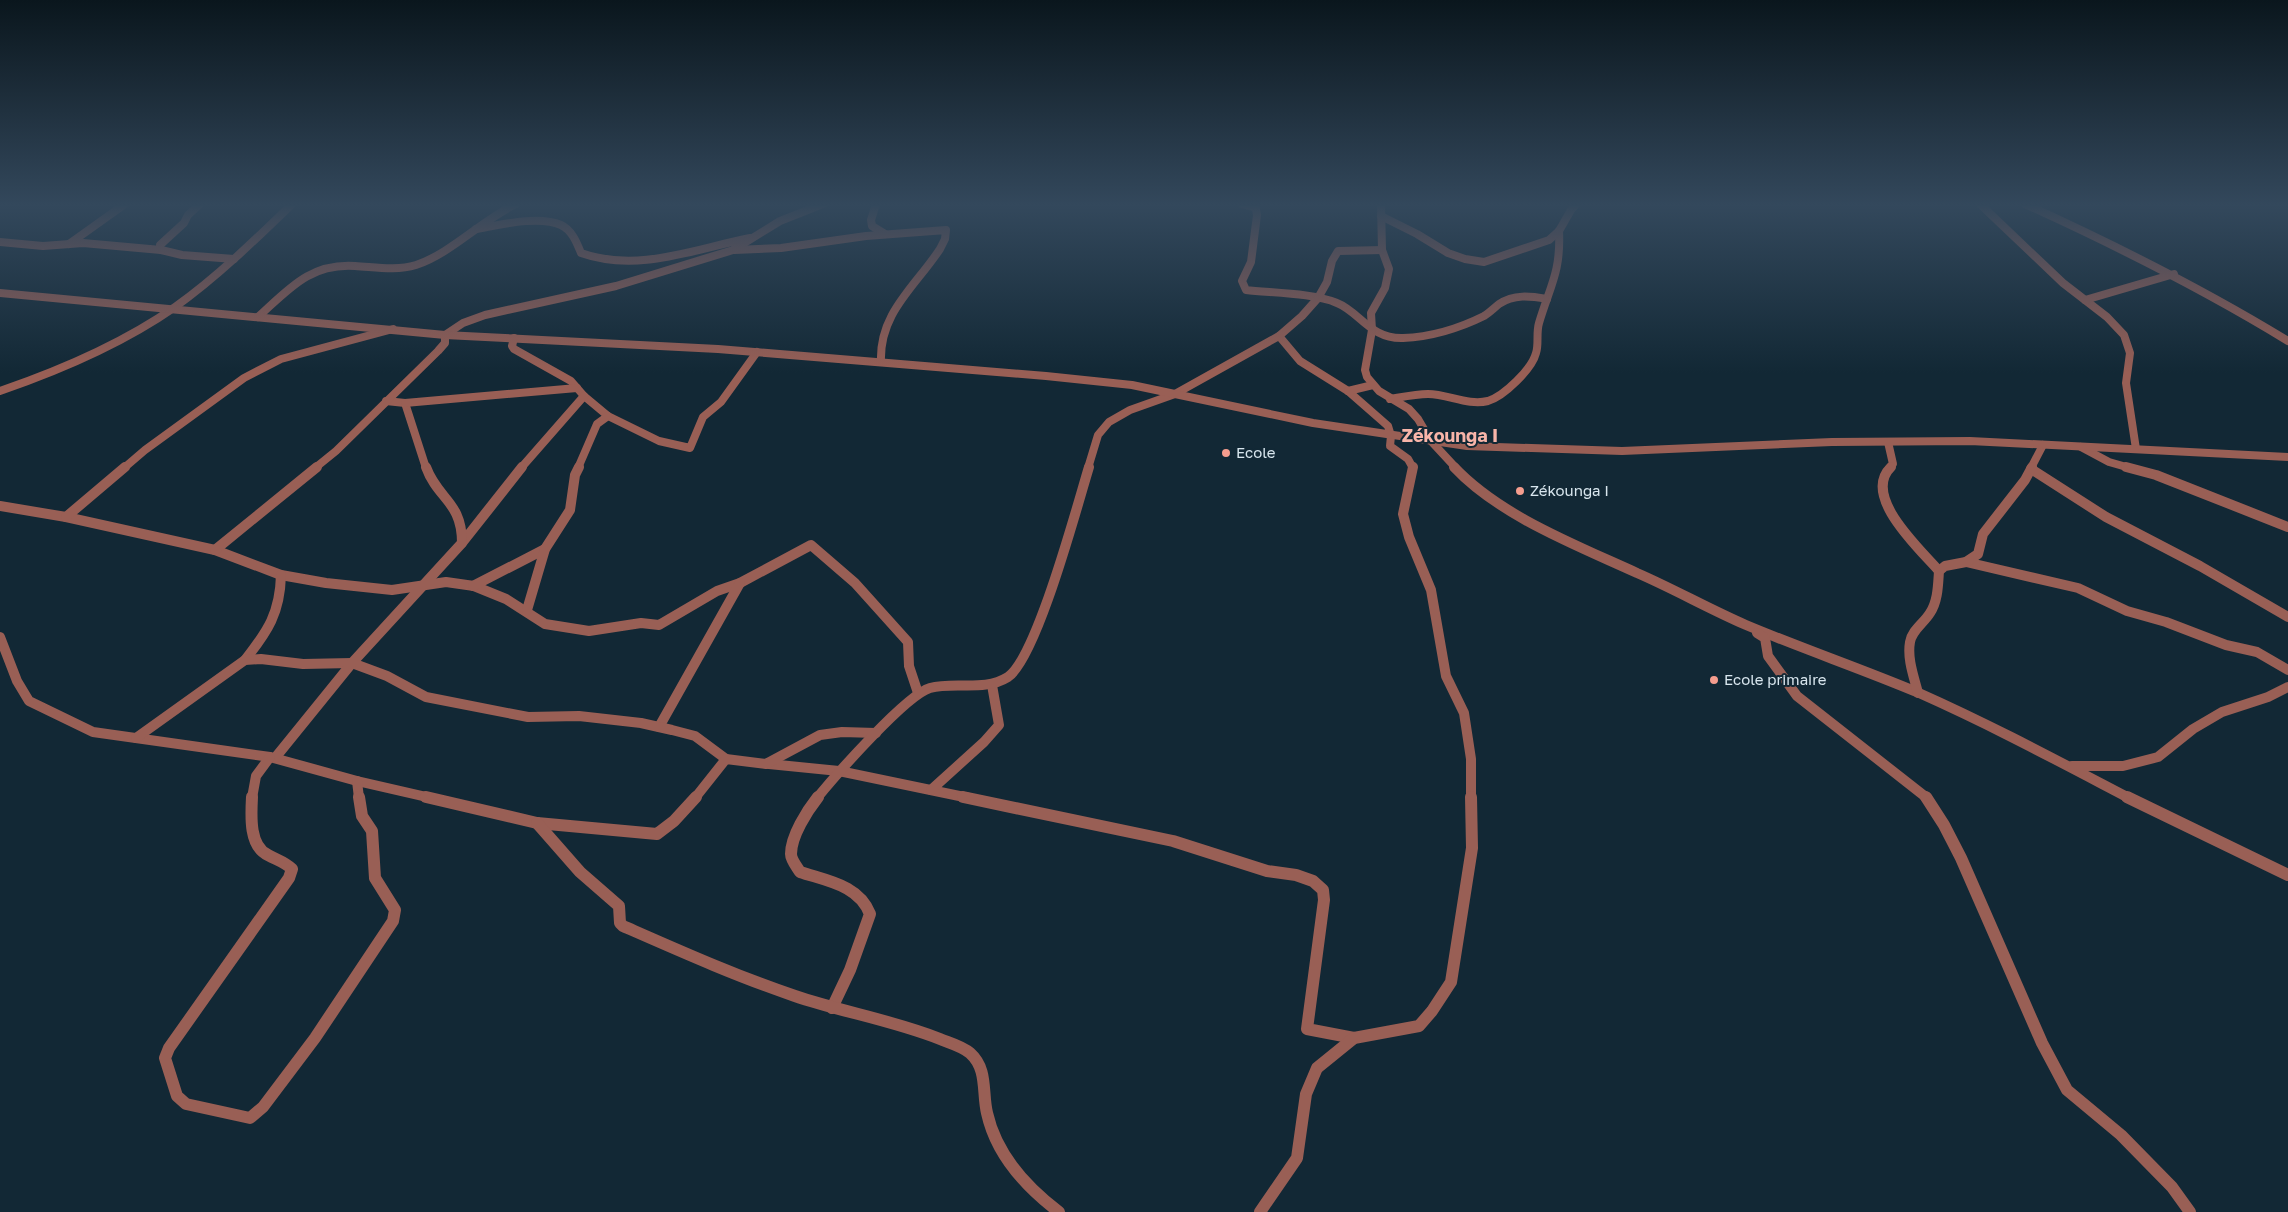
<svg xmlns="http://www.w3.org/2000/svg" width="2288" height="1212" viewBox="0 0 2288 1212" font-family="'Golos Text',sans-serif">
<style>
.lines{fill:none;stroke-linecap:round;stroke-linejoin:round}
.minor-far2{stroke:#995f55;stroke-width:8}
.minor-far1{stroke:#995f55;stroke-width:10}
.minor{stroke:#995f55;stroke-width:12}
.tertiary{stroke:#995f55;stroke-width:8}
.poi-dot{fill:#f59d8e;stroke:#122835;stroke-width:2}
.labels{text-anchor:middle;stroke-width:4;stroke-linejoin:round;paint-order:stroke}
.poi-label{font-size:15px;fill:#d8e6ee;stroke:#122835;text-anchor:start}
.quarter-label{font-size:18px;font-weight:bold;fill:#f8b5a9;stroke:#122835}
</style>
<rect width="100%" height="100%" fill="#122835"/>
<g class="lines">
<g class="minor-far2">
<polyline points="200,204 188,215 184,223 160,245 161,250 182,255 234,259"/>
<polyline points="876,204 871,220 872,226 885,234"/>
<polyline points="1242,204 1254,207"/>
<path d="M1255,204L1257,215L1251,262L1242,281L1246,290C1272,293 1314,293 1337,303C1360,312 1370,339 1403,338C1430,337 1460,328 1484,316C1489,313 1494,308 1499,304C1514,294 1530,296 1547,299"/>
<polyline points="1381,204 1382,250 1389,269 1385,288 1371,313 1372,330 1365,370 1367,377 1379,391 1409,409 1418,419 1431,441 1456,468"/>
<polyline points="1980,204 2063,283 2107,317 2124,335 2130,353 2126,383 2136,449"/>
<path d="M2025,204C2115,245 2203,289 2288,341"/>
<polyline points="1381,216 1417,234 1448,253 1465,259 1484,262 1549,240 1559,231 1571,210 1577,204"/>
<path d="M476,229C499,225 539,215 561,225C572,230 577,243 581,253C638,273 694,249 750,238"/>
<polyline points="0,242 43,246 83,243 161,250"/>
<polyline points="69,244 125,204"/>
<path d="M734,250L781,248L866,236L946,230L945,239L940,249C915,287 879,313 881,362"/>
<polyline points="2085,300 2174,274"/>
<path d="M258,317C289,289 310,263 355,266C375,267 396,271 416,265C450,254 482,220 516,204"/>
<polyline points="1279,336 1300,361 1348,391 1388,426 1391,436 1390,446 1408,459 1413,468"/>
<polyline points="514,338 512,346 514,349 571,381 584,396 608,416 659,441 690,448 703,417 721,402 757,352"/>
<path d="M0,391C61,370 122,344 175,307C217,277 255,240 292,204"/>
<polyline points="1348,391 1373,385"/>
<path d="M1390,399C1402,397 1416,394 1428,394C1448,394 1468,406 1488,401C1504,396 1532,369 1536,353C1539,344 1536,333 1539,323C1550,286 1561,272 1559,231"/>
<polyline points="386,401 405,403 426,468"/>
<polyline points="405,403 577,388"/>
<polyline points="1888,442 1893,464 1889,468"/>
<polyline points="2081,447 2109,462 2130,468"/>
<polyline points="124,468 145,450 244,378 281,359 393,329"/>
<polyline points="315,468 336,451 438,351 445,343 445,335 463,323 485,315 616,286 733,250 780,221 823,204"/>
<polyline points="521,468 584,396"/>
<polyline points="578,468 597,424 608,416"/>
<polyline points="1088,468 1098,435 1109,422 1130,410 1175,394 1279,336 1302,316 1318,298 1327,282 1332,261 1338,251 1382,250"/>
<polyline points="2031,468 2043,445"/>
</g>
<g class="minor-far1">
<polyline points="1413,467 1403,514 1409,537 1431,590 1446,676 1464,713 1471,759 1471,798"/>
<path d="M1454,467C1500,516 1576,545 1637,573C1674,589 1709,609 1746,625C1803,649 1862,669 1919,693C1991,725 2060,762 2129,798"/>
<path d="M1891,467C1861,496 1920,549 1939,571"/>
<polyline points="2126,467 2156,475 2288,527"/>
<polyline points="2031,469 2106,517 2200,566 2288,617"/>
<polyline points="0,506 66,517 215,550 281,575 326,583 392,590 446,582 474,586 506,599 545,624 589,631 641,623 659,625 717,591 740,583 811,545 855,583 908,642 909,666 918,693"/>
<polyline points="66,517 125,467"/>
<polyline points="462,543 522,467"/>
<polyline points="215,550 317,467"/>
<polyline points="1966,562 2078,588 2127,611 2166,622 2226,645 2257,652 2288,670"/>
<polyline points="473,586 545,549"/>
<polyline points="527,610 545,549 570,510 575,475 579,467"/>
<polyline points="1757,633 1765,638 1768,656 1797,696 1927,798"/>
<polyline points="0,637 17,681 29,701 93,732 270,757 357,781 431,798"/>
<path d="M245,660C268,631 280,613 281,575"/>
<path d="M1918,693C1914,677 1907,659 1910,642C1912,630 1924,623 1930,613C1938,601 1938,585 1939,571L1945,566L1966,562L1978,554L1983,534L2025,480L2032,467"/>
<polyline points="659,727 740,583"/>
<polyline points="136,738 245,660 261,659 303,664 352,663 387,676 426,697 528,717 579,716 641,723 672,730 695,736 726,759"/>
<path d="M275,758L352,663L462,543C462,501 438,500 426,467"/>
<polyline points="769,764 839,771 969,798"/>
<polyline points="2072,766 2123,766 2158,757 2193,729 2222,712 2268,697 2288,687"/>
<polyline points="357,781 359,798"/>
<polyline points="931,790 984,742 999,725 992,685"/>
<polyline points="252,798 256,776 270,757"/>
<polyline points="695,798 726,759 766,764 820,735 842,732 876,733"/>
<path d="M817,798C835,776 906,695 930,688C955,681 984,692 1008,677C1037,657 1077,506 1089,467"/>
</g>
<g class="minor">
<path d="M252,797C251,816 249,846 268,855C277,860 285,862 292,869L289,878L169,1048L165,1058L177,1096L186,1104L250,1118L263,1107L315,1038L393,921L395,910L375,878L372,831L362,816L359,797"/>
<polyline points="426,797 537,823 657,834 674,821 696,797"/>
<path d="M818,797C807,811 791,836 791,854C791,860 797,867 800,872C827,881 859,885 870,914L850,970L832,1008"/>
<polyline points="963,797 1173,841 1267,871 1296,875 1313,881 1323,890 1324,900 1307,1029 1354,1038"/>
<polyline points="1926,797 1944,825 1961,858 2042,1043 2067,1090 2121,1135 2172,1187 2190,1212"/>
<polyline points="2127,797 2288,875"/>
<path d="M537,823L580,872L619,906L620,923L623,926C680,951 736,976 795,996C842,1012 892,1020 940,1039C950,1043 962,1046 970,1053C988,1069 982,1092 987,1113C996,1154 1026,1187 1059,1212"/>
<polyline points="1260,1212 1297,1158 1306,1094 1317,1068 1354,1038 1419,1026 1432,1011 1451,982 1472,848 1471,797"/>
</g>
<polyline class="tertiary" points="0,293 445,335 718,349 1046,376 1132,385 1313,423 1467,446 1622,451 1832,442 1970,441 2288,457"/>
</g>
<linearGradient id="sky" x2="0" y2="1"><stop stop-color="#0a161d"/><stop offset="0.55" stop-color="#33485c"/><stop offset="1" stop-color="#33485c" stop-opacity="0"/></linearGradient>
<rect width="2288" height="373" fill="url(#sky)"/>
<g class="poi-dot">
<circle cx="1226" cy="453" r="5"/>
<circle cx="1520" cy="491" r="5"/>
<circle cx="1714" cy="680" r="5"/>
</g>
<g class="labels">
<g class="poi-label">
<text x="1236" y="458">Ecole</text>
<text x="1530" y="496">Zékounga I</text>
<text x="1724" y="685">Ecole primaire</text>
</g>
<g class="quarter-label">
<text x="1450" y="442">Zékounga I</text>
</g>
</g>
</svg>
